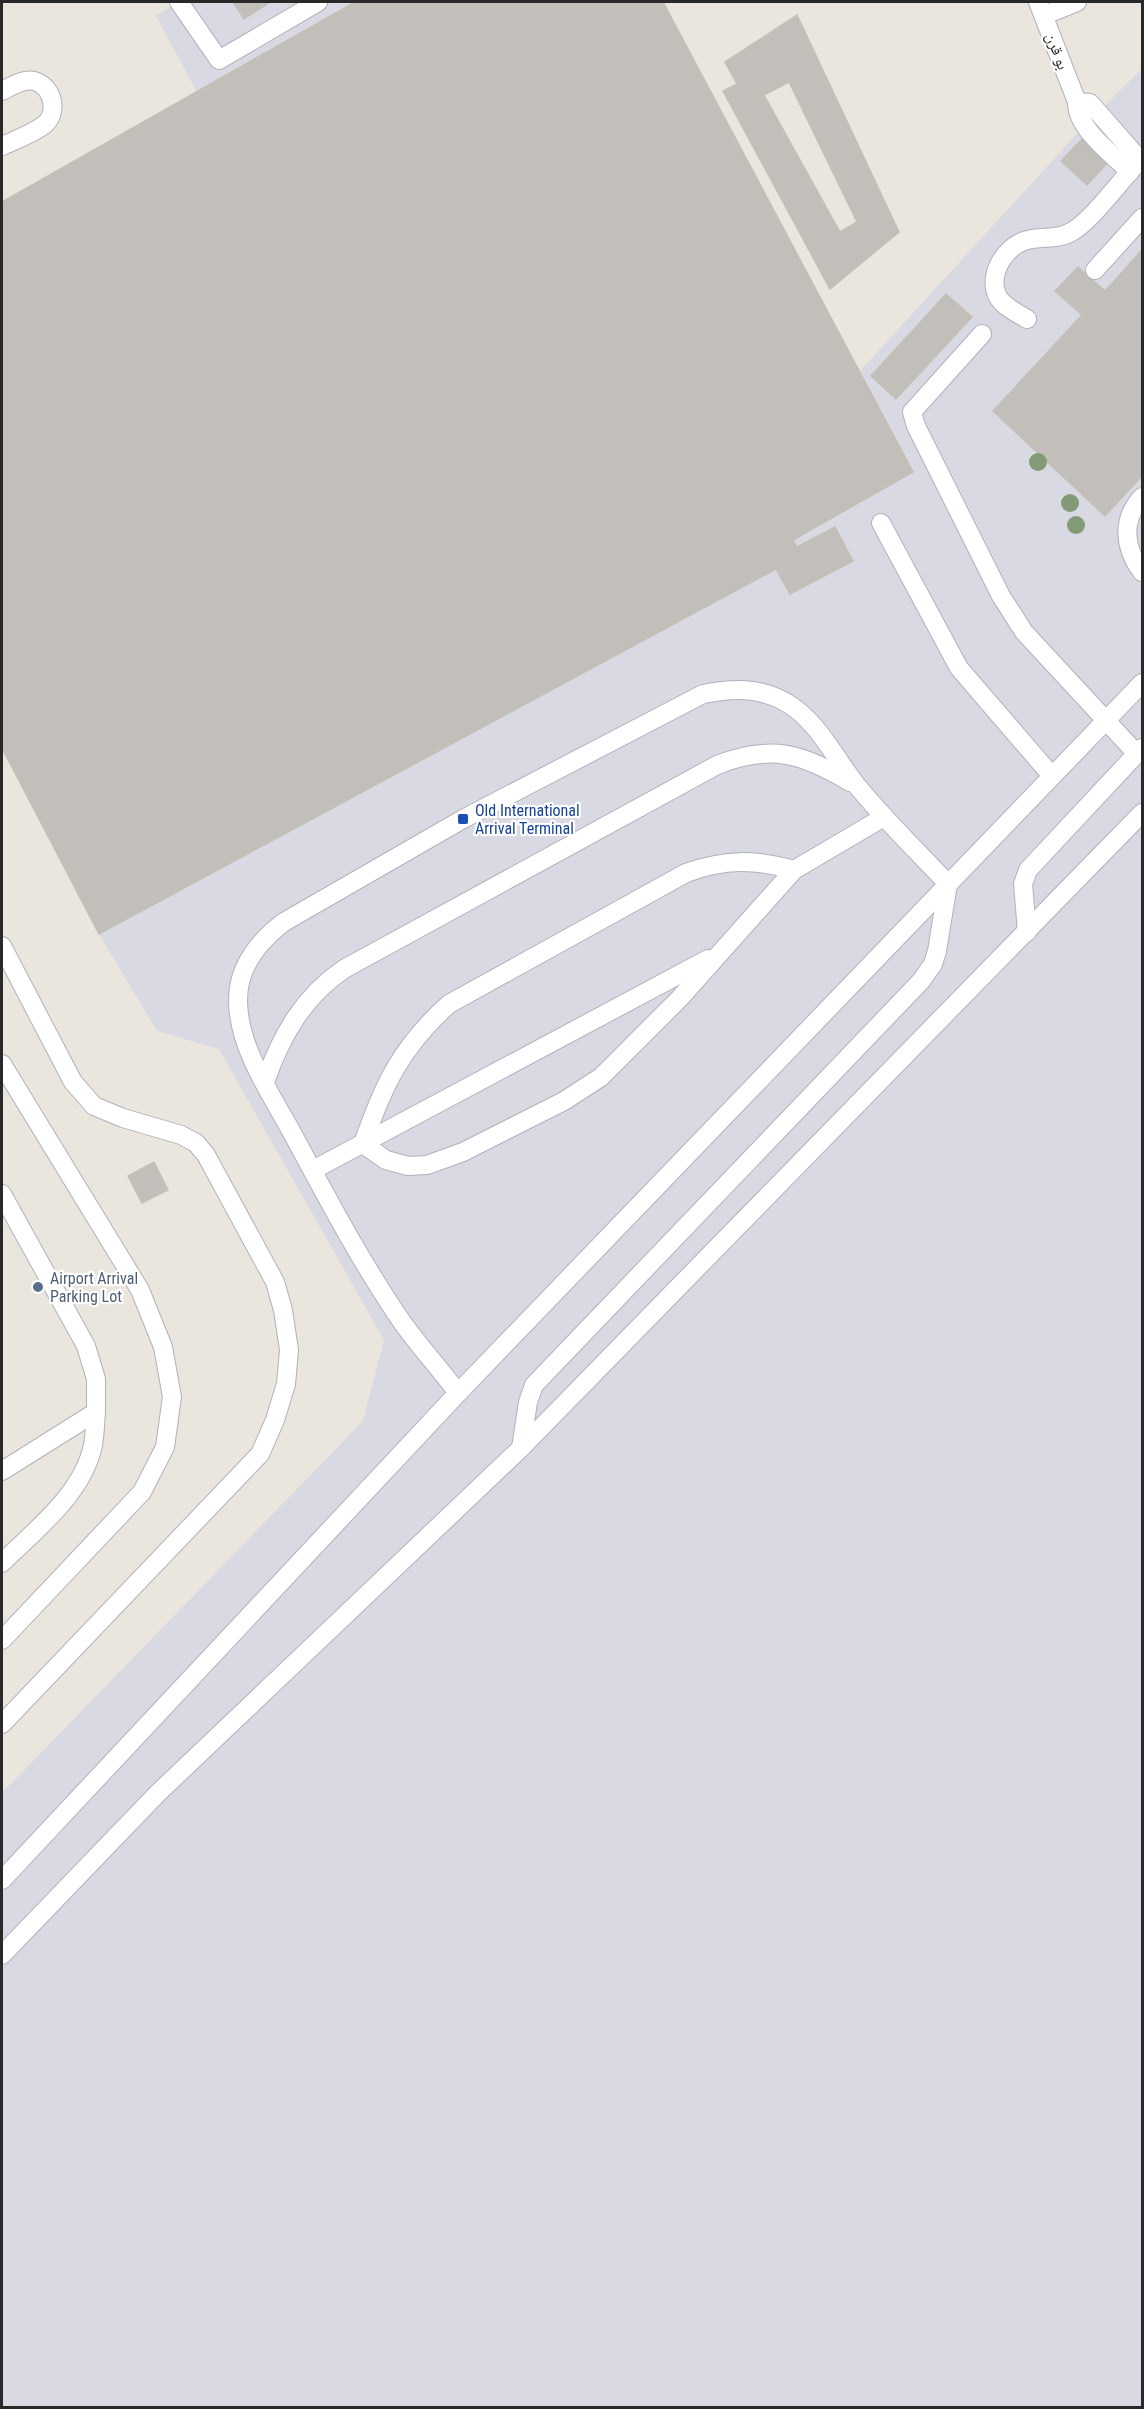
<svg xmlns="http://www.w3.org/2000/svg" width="1144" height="2409" viewBox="0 0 1144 2409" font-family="'Roboto Condensed','Noto Naskh Arabic',sans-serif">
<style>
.airport{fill:#d8d9e3}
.building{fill:#c2beb9;stroke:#c5c0b6;stroke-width:1.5;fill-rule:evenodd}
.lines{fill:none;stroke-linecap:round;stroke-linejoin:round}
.lane-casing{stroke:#b0b2bb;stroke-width:20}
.lane{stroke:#fff;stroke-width:18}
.tree{fill:#829b76}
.transit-dot{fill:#1a4fb4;stroke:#fff;stroke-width:2}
.service-dot{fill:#5c6f8a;stroke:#fff;stroke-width:2}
.labels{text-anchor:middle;stroke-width:4.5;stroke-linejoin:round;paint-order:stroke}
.street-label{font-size:16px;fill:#292929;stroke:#fff}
.transit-label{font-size:16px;fill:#164399;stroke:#fff;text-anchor:start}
.service-label{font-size:16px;fill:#4e5e75;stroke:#fff;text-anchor:start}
</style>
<rect width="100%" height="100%" fill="#eae5dd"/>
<polygon class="airport" points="178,2 663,2 859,372 1085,125 1142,69 1142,2407 2,2407 2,1793 363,1421 384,1340 219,1049 157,1031 99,934 2,748 2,202 197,92 156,16"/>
<g class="building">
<polygon points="233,2 270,2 244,19"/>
<polygon points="355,2 663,2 913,472 793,540 797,547 835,527 853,561 790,594 776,569 99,934 2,748 2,202"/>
<path d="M797,15L899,232L830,289L723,91L737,84L725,62ZM789,82L857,222L840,232L764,95Z"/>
<polygon points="1085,136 1110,160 1087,185 1061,161"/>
<polygon points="1142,250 1142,476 1105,516 993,411 1082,315 1055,291 1078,267 1105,291"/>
<polygon points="946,294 972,317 896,399 871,376"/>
<polygon points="154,1162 168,1190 142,1203 128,1176"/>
</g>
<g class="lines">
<defs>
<g id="lane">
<polyline points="179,2 219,60 318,2"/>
<path d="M1038,2L1077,102C1076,128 1112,154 1130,172"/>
<polyline points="1045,15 1077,2"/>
<path d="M2,91C12,86 25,77 37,82C54,89 58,114 44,125C32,134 15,140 2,146"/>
<polyline points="1077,102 1090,103 1140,160"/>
<polyline points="1095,270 1142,218"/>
<path d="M1027,319C1017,313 1004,307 998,297C987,276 1004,248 1024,241C1041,235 1057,241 1073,231C1094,218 1123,177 1142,158"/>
<polyline points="982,334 912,412 916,426 1001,596 1024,632 1137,754"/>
<path d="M1142,497C1121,520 1124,548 1142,572"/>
<polyline points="881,523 959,668 1051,775"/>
<path d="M794,870C755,859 724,859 686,873L449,1004C402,1046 383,1085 363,1144L386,1160L408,1166L427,1165L463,1152L564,1101L601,1077L680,998L794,870L884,817"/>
<polyline points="1027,932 1023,884 1028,870 1142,748"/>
<polyline points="2,946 73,1082 94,1106 123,1118 181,1135 196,1143 206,1155 275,1282 283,1310 289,1350 286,1384 275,1420 260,1454 2,1724"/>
<polyline points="2,1064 140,1290 163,1347 172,1397 165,1447 142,1492 2,1640"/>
<path d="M265,1082C281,1036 303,997 344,969L717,765C771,744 802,753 850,782"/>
<polyline points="313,1170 708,959"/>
<polyline points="2,1194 86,1346 96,1379 96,1412 2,1471"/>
<path d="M458,1393C440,1369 419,1346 402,1322C360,1261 325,1194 290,1129C269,1091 238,1046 238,1000C238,966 259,941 284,922L463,819L703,694C733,688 760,687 787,703C818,721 836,760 858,787C886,821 918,852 948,884L937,951L933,964L921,981L534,1385L528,1402L521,1448"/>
<path d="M2,1563C35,1530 83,1494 93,1445C95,1434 95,1423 96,1412"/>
<polyline points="2,1880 458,1393 1142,683"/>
<polyline points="2,1955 158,1793 521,1448 1142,813"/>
</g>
</defs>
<use href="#lane" class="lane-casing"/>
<use href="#lane" class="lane"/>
</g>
<g class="tree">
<circle cx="1038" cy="462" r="9"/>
<circle cx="1070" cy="503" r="9"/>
<circle cx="1076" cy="525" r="9"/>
</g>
<rect class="transit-dot" x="457" y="813" width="12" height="12" rx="3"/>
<circle class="service-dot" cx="38" cy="1287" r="6"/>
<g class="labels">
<g class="street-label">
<text transform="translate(1058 51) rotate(70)" y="6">بو قرن</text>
</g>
<g class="transit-label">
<text x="475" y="816">Old International<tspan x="475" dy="18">Arrival Terminal</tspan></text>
</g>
<g class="service-label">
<text x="50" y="1284">Airport Arrival<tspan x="50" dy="18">Parking Lot</tspan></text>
</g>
</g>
<rect width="1144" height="2409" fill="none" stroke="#292929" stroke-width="6"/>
</svg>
